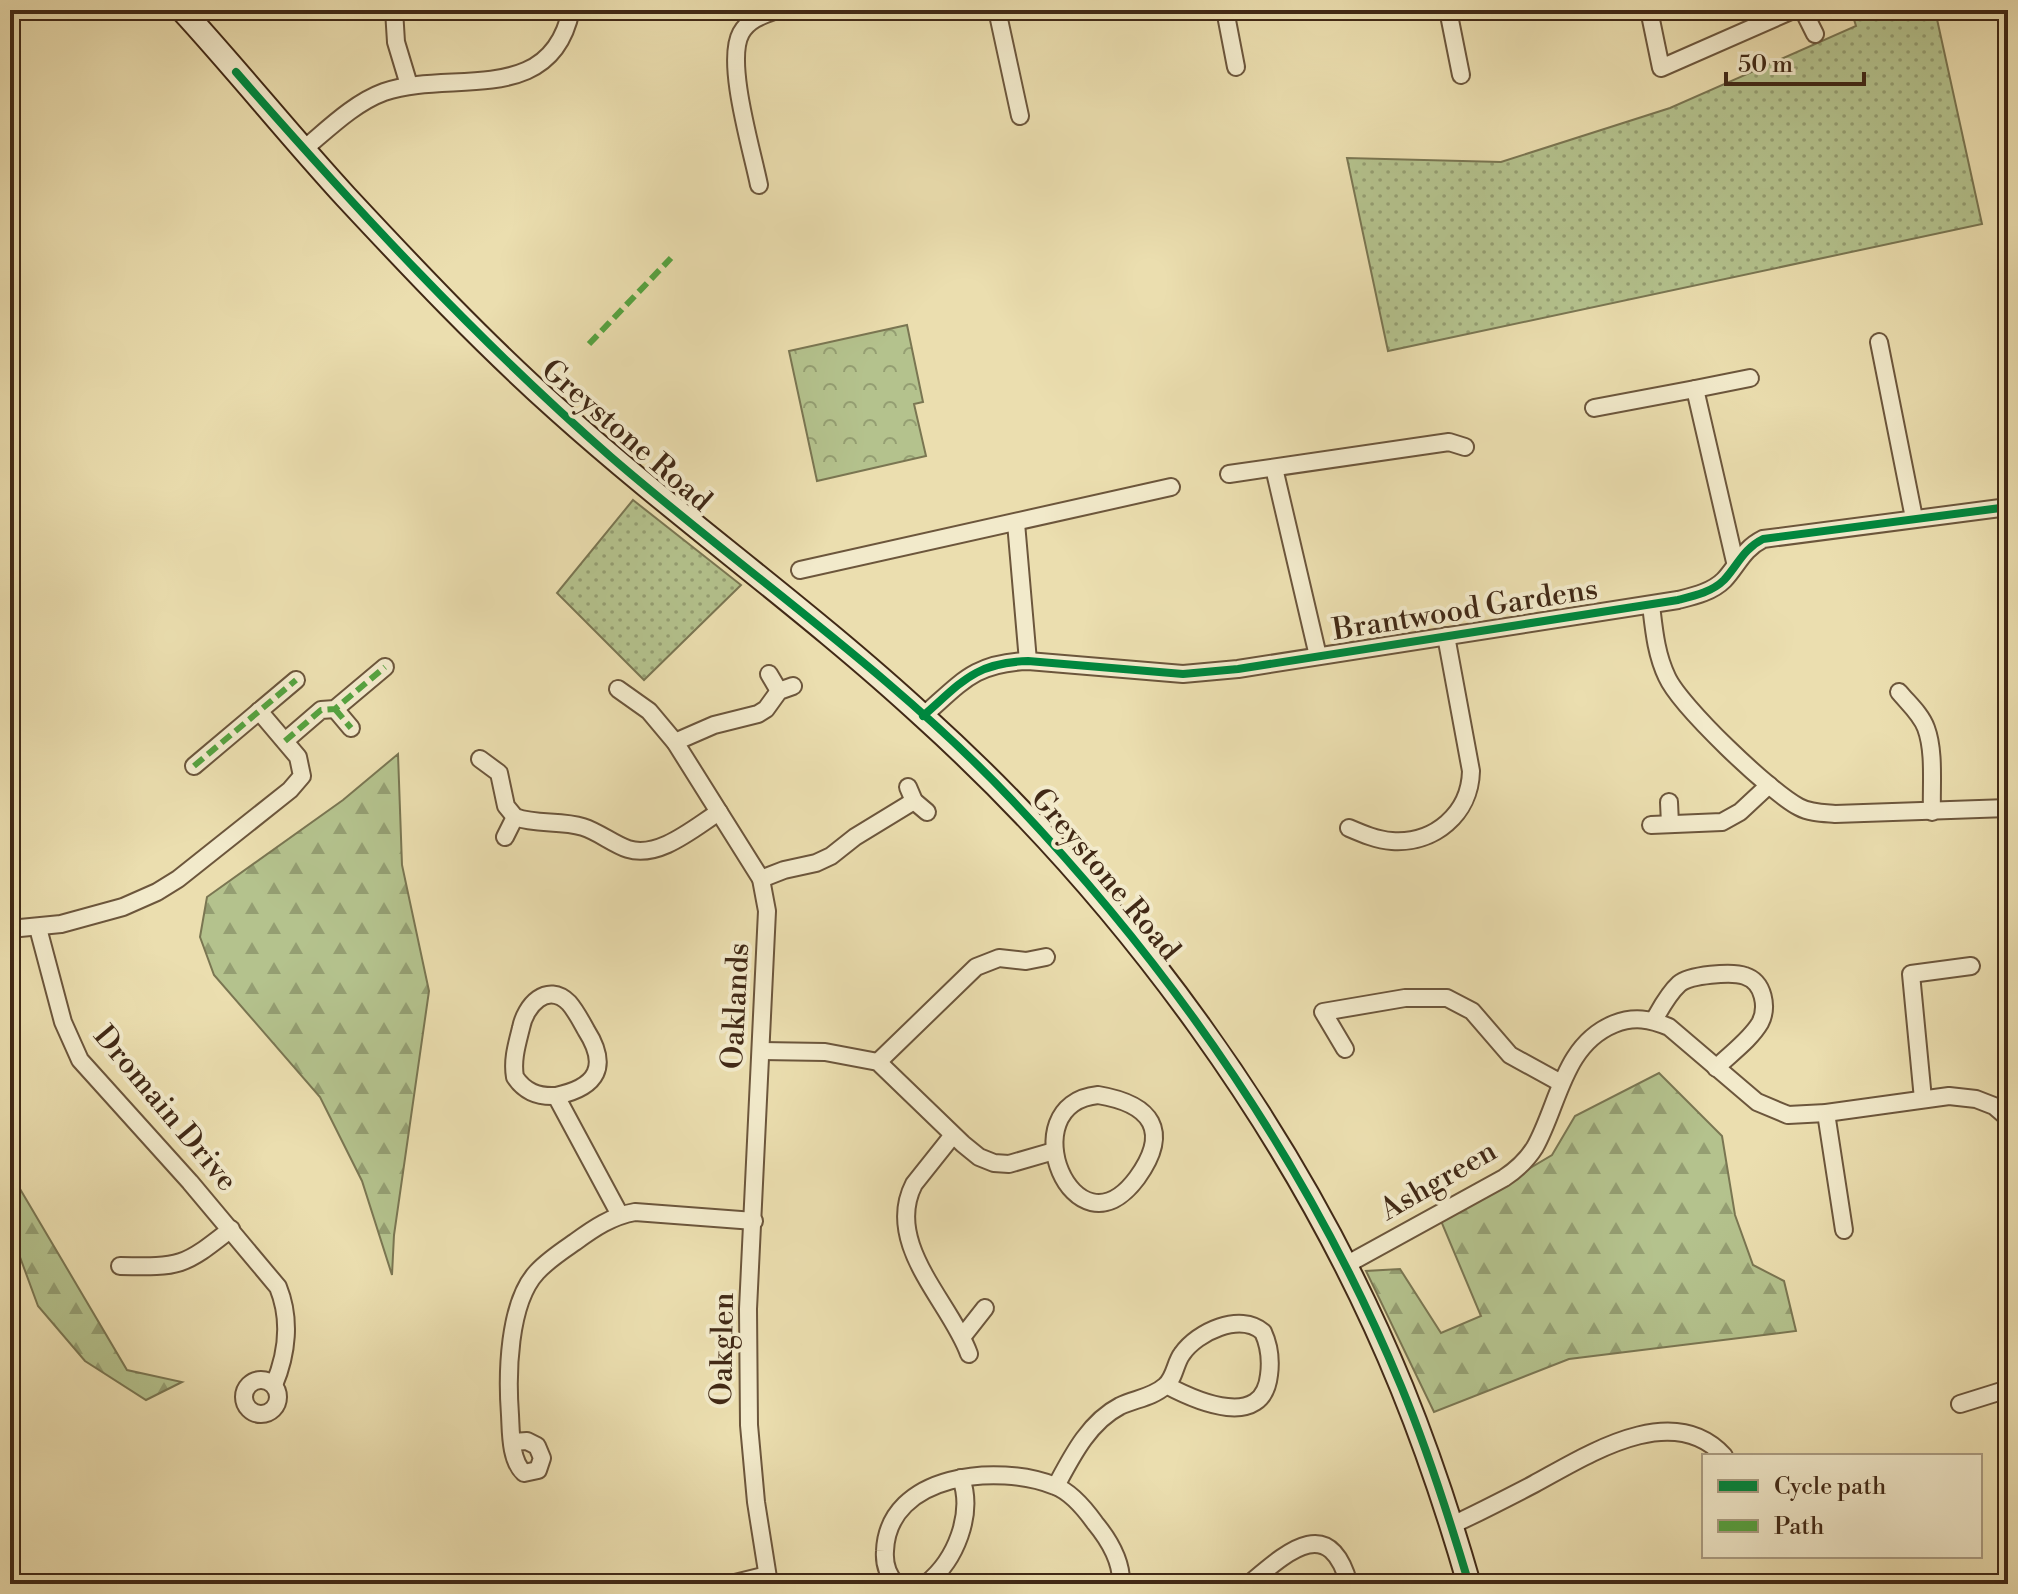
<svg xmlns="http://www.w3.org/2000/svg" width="2018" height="1594" viewBox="0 0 2018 1594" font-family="'Libre Bodoni',serif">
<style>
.grass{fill:url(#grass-dots);stroke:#7a7652;stroke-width:2}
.forest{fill:url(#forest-firs);stroke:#7a7652;stroke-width:2}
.park{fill:url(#park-crowns);stroke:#7a7652;stroke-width:2}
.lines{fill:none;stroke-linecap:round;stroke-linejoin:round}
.street-casing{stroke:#6c563c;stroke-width:20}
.secondary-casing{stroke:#412916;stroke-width:26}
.street{stroke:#f2eacb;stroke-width:16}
.secondary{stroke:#f2eacb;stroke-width:22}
.quiet{stroke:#55a340;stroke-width:6;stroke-dasharray:12 6;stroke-linecap:butt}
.cycleway-casing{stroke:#f2eacb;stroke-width:13}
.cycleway{stroke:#00873e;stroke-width:8}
.labels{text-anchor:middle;stroke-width:8;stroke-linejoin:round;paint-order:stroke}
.street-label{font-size:30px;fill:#412916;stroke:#f2eacb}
</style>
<defs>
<pattern id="grass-dots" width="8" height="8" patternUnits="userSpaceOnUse" patternTransform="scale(2)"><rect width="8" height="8" fill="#b4c28d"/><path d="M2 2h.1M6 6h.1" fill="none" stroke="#949e72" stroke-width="1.8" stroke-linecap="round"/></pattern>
<pattern id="forest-firs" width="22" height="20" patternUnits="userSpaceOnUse" patternTransform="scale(2)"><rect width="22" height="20" fill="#b4c28d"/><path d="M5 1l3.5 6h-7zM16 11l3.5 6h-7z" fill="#949e72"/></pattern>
<pattern id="park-crowns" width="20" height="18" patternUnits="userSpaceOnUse" patternTransform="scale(2)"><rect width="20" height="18" fill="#b4c28d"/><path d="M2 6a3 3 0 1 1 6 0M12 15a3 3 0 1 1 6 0" fill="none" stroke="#949e72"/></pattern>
</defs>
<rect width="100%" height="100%" fill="#ebdeaf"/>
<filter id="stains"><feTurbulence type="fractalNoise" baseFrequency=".0025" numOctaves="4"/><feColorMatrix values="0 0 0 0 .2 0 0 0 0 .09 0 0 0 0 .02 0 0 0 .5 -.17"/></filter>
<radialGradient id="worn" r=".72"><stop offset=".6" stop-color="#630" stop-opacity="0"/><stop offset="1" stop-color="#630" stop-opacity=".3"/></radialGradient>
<g class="grass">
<polygon points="1851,10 1935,10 1982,224 1388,351 1347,158 1501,162 1670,108 1856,26"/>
<polygon points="633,500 741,585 644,680 557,593"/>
</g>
<g class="forest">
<polygon points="398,754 402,865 429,991 394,1235 392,1275 362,1181 320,1097 214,975 200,937 207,897 343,800"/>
<polygon points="1659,1073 1722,1136 1735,1215 1753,1265 1784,1281 1796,1331 1569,1359 1434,1412 1366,1271 1400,1269 1441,1333 1481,1316 1441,1221 1552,1155 1575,1116"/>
<polygon points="10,1172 127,1370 182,1382 146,1400 85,1361 38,1306 10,1230"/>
</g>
<polygon class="park" points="907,325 923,402 914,404 926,456 817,481 789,351"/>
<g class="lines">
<defs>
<g id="street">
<polyline points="394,10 396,42 409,85"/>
<polyline points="997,10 1020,116"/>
<polyline points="1225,10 1236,67"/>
<polyline points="1448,10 1461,75"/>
<polyline points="1649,10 1661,68 1793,10"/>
<polyline points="1803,10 1815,34"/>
<path d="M304,149C328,129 354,103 384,92C451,69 551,108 571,10"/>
<path d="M759,185C752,150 725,62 741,33C749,19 763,15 777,10"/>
<polyline points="1879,342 1914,518"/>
<polyline points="1695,389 1750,378"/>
<polyline points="1594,408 1695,389 1735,562"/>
<polyline points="1274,468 1318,656"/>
<polyline points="1229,474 1449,442 1465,447"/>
<polyline points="1016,523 1028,661"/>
<polyline points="800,570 1171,487"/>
<path d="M1651,605C1654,630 1656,654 1667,677C1680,706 1770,792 1799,807C1810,813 1823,813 1835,814L2008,808"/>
<polyline points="769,674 779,691"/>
<polyline points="618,689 649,711 675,742 761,879 767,911 748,1309 749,1425 756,1502 769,1584"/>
<path d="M1899,692C1908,703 1921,714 1926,728C1935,752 1931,786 1932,812"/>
<polyline points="335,709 351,728"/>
<path d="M923,716C962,682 974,663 1028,661L1183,674L1238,669L1678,600C1694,596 1712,592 1724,580C1738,565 1743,549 1763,539L2008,507"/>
<polyline points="285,741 321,710 335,709 385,667"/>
<polyline points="675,742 714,725 758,714 766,709 779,691 793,686"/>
<path d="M480,759L499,773L506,806L515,817C536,825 561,820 583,827C599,832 613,844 628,849C659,859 695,827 719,812"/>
<polyline points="194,766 296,680"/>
<polyline points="908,787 914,801 927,812"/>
<polyline points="1669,802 1670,824"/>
<polyline points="1651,825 1722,822 1740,812 1769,785"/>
<path d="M1349,828C1363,834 1377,840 1392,841C1434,844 1470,814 1471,771L1446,636"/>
<polyline points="505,837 515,817"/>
<polyline points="761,879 784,870 816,863 831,856 855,837 914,801"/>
<path d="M38,928L63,1022L80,1060L190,1182L278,1287C291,1319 287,1354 274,1385"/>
<polyline points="10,929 61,924 123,907 157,892 178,879 290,790 302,776 298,757 259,711"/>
<path d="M1654,1020C1661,1008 1668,994 1679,984C1689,975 1732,971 1745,976C1764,982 1768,1008 1760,1023C1750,1040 1730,1054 1716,1068"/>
<polyline points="1345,1049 1323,1012 1405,998 1447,998 1472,1011 1510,1055 1561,1083"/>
<polyline points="761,1051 825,1052 878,1062 963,1144 979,1157 994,1163 1009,1164 1054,1151"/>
<polyline points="878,1062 976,967 999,958 1026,961 1046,957"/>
<path d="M1098,1095C1152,1104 1171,1131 1137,1178C1074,1263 1009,1104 1098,1095Z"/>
<path d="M556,1096C598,1087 609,1066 586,1030C581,1021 576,1011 569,1003C547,981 525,1006 521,1028C517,1044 512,1060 515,1077C525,1092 538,1097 556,1096L620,1215"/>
<polyline points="1923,1099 1911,974 1971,966"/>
<polyline points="1826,1113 1844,1230"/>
<path d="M953,1135L914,1184C883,1244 951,1303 969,1354"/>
<path d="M120,1266C181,1267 183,1267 231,1229"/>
<path d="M1344,1266L1504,1178C1516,1170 1527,1160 1535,1147C1559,1104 1563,1045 1614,1024C1634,1016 1650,1019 1669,1027L1757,1102L1788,1115L1826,1113L1949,1096L1976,1099L1994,1106L2008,1118"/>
<polyline points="963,1336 985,1308"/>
<circle cx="261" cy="1397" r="17"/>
<polyline points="1960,1404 2008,1389"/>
<path d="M513,1442L527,1441L537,1446L542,1458L538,1470L524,1473C510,1460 511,1432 510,1415C507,1375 508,1303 537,1272C548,1260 562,1251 575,1242C594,1228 612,1216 635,1212L754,1221"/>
<path d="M1056,1486C1072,1456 1089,1422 1120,1406C1135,1399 1153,1397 1165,1386C1175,1378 1175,1363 1182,1354C1197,1332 1240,1312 1263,1332C1269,1345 1271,1360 1269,1375C1263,1430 1198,1402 1166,1385"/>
<path d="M1452,1525C1480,1512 1507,1498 1534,1484C1586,1456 1672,1399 1724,1456"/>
<polyline points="731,1584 767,1575"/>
<path d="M896,1584C887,1574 884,1564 885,1551C888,1473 999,1463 1055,1486C1071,1492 1085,1509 1095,1523C1109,1540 1122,1562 1121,1584"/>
<path d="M926,1584C956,1560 974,1514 961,1478"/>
<path d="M1249,1584C1286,1553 1329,1512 1349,1584"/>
</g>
<path id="secondary" d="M182,10C238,71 290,136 346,197C414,270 484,344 558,410C677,517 807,609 924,717C1125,899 1299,1136 1402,1388C1428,1452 1450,1518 1469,1584"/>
</defs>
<use href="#street" class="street-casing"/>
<use href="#secondary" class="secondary-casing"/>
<use href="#street" class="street"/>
<use href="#secondary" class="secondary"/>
<g class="quiet">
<polyline points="589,344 671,258"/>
<polyline points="335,709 351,728"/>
<polyline points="285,741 321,710 335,709 385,667"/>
<polyline points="194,766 296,680"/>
</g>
<defs>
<g id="cycleway">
<path d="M236,72C354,207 476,339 611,457C744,572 891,672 1012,800C1174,970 1311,1169 1401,1386C1428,1451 1449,1517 1469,1584"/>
<path d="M923,716C962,682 974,663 1028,661L1183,674L1238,669L1678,600C1694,596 1712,592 1724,580C1738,565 1743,549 1763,539L2008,507"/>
</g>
</defs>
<use href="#cycleway" class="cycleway-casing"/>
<use href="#cycleway" class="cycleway"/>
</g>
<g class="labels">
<g class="street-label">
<text transform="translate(627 435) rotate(41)" y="10">Greystone Road</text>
<text transform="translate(1465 609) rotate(-9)" y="10">Brantwood Gardens</text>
<text transform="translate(1106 874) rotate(50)" y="10">Greystone Road</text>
<text transform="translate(735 1006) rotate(-87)" y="10">Oaklands</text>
<text transform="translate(166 1108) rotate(50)" y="10">Dromain Drive</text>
<text transform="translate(1438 1180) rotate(-30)" y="10">Ashgreen</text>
<text transform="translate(722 1349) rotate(-89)" y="10">Oakglen</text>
</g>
</g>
<rect width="2018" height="1594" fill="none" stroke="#ebdeaf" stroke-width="40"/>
<rect x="12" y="12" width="1994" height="1570" fill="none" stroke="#412916" stroke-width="4"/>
<rect x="20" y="20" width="1978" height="1554" fill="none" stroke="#412916" stroke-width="2"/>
<rect x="1702" y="1454" width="280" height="104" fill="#f2eacb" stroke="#ab9d83" stroke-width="2"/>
<rect x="1718" y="1480" width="40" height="12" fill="#00873e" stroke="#ab9d83" stroke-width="2"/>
<text x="1774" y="1494" font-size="24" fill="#412916">Cycle path</text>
<rect x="1718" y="1520" width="40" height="12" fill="#55a340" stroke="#ab9d83" stroke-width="2"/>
<text x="1774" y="1534" font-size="24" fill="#412916">Path</text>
<path d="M1726 72v12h138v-12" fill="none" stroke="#412916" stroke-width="4"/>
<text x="1738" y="72" font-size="24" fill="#412916" stroke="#f2eacb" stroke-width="6" paint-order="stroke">50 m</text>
<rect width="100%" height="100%" filter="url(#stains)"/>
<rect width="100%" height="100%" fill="url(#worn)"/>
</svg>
